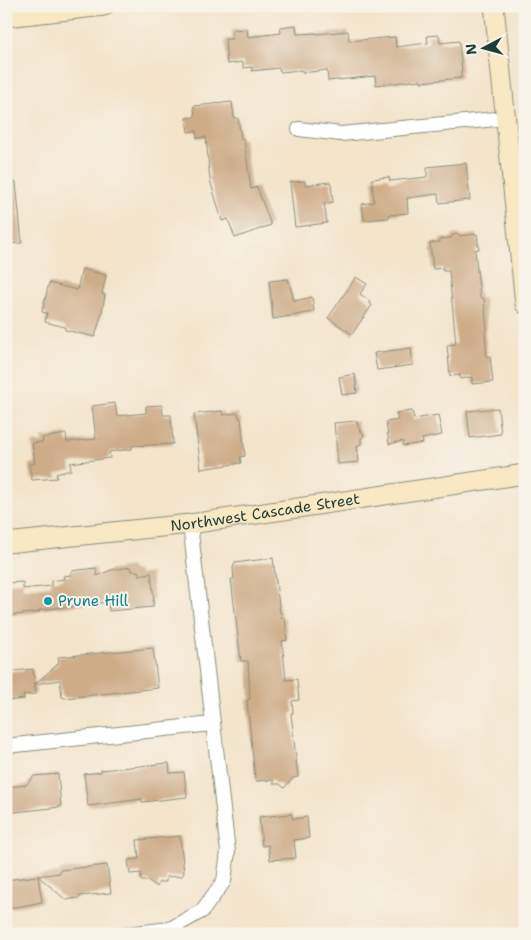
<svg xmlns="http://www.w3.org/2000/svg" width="531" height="940" viewBox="0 0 531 940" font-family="'Shantell Sans',sans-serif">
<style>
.building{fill:#ceac88}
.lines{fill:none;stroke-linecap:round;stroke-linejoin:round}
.street-casing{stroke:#89907f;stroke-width:16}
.secondary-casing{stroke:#89907f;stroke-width:21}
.street{stroke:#fff;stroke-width:14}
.secondary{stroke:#f8e8c3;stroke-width:19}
.culture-dot{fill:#0f9aa8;stroke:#f7f3e8;stroke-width:2}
.labels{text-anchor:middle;stroke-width:4;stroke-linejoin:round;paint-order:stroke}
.street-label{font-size:15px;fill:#1f3d34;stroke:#f7f3e8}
.culture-label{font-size:15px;fill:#0d838f;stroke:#f7f3e8;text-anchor:start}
</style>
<rect width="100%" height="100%" fill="#f7f3e8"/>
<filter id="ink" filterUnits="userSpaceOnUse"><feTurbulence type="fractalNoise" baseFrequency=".02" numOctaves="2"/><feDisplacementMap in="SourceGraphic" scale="10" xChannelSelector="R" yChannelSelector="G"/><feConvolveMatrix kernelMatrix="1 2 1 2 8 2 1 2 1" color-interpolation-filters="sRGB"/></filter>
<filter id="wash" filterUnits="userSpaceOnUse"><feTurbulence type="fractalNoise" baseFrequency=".0096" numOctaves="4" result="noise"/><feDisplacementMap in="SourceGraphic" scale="20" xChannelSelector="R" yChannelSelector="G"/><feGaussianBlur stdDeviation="1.12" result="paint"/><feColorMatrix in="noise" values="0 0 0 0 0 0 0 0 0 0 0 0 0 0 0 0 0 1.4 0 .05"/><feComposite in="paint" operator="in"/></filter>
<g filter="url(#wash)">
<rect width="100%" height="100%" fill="#f3e4ca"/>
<g id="blocks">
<g class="building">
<polygon points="296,25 297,34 317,33 317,34 348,31 349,41 395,37 396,47 428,43 427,36 439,35 440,43 459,41 462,71 461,71 461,78 421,82 421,80 376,85 375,76 328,81 327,70 302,73 302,70 280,72 279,68 252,71 252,67 243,68 243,62 227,64 225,39 232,39 232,30 247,29 248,37 281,33 280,27"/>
<polygon points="232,102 234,118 238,118 241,139 244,139 251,189 257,187 271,225 235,238 228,219 222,221 218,207 210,180 206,137 197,138 196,131 188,132 186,118 195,117 194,106"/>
<polygon points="466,163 470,200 439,203 438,194 407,198 408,213 389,215 389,218 364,220 362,204 374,202 372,179 389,177 390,181 427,177 427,167"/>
<polygon points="305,181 305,185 330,182 331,184 333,202 324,203 327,223 295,227 290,182"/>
<polygon points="16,182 22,243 6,244 6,183"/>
<polygon points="458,234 460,236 477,234 479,249 475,250 480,298 484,298 487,330 485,331 487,357 490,356 493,382 472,384 472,377 460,379 460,375 450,376 447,345 456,344 449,271 443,271 443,268 433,269 430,243 440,242 440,239 451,238 453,235"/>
<polygon points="82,269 106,275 102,294 105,295 102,312 95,337 65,330 65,327 45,322 47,313 42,312 49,283 77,290"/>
<polygon points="356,277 367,284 360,294 370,301 369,303 372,305 352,334 328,318"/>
<polygon points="288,279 294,301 312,297 314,312 273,319 269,281"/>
<polygon points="411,348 413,365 377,370 374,353"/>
<polygon points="355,374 357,393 342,395 339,377"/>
<polygon points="115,403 117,416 146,413 146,406 162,405 163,415 171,415 173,444 132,446 132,449 109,452 110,458 70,463 71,470 56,474 57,478 32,480 29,464 35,463 32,443 43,442 42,438 66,434 67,442 96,439 92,406"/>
<polygon points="498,408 501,434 470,438 467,411"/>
<polygon points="222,411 223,415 238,413 239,418 241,418 245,456 240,457 241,463 201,469 194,414"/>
<polygon points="412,411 414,419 438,415 442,435 422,439 423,443 403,446 403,441 389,444 386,422 398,420 396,413"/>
<polygon points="357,421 358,427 364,435 361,438 361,444 357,446 359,462 338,464 334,423"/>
<polygon points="273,558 280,613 281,613 282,618 285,618 287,640 282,641 286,680 297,679 299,700 292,701 293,713 291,713 298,777 293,778 284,788 280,784 274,784 273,780 256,781 255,778 247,700 250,699 248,661 241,661 231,579 234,579 233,568 235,563"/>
<polygon points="131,567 132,571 138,571 139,575 151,573 154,599 153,600 153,607 109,611 108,602 39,610 40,612 6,616 6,583 23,582 23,589 51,586 51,581 64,579 63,576 71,575 71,571 96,568 97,576 111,570"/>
<polygon points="153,648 158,688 65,698 62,697 60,680 35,684 59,663 58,657"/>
<polygon points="33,669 36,694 23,695 24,699 6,701 6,672"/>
<polygon points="169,763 170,773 184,772 187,797 142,802 142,799 88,806 84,774 101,772 101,770"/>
<polygon points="58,774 61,807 6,813 6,787 26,785 34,776"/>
<polygon points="292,814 293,819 307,817 309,838 294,840 296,858 270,860 268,845 262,846 259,817"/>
<polygon points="180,836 184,873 182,876 166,877 166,882 159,882 157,887 149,881 141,881 141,873 130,874 128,860 139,859 137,840"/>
<polygon points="107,865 111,893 80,896 79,898 66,900 38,876 42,902 6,909 6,880 60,873 60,870"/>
</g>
</g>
</g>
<g filter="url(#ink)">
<use href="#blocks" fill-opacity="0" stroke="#89907f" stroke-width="1"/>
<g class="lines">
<defs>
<g id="street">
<polyline points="299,129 341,134 506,118"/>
<polyline points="6,746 212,724"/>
<polyline points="128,934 170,929 202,911 224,881 228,852 190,524"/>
</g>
<g id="secondary">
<polyline points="494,6 525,304"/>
<polyline points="6,17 104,6"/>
<path id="s1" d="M6,543L190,524L525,474"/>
</g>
</defs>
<use href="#street" class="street-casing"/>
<use href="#secondary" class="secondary-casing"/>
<use href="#street" class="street"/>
<use href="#secondary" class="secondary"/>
</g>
</g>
<circle class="culture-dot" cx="48" cy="601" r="5"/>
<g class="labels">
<g class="street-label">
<text dy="5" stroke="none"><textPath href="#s1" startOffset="261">Northwest Cascade Street</textPath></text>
</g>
<g class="culture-label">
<text x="58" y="606">Prune Hill</text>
</g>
</g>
<rect width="531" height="940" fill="none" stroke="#f7f3e8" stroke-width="25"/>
<g transform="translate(484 48) rotate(264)" stroke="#f7f3e8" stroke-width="4" paint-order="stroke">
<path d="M0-4L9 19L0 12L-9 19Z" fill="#1f3d34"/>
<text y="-8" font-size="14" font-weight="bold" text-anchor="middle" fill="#1f3d34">N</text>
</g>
</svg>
